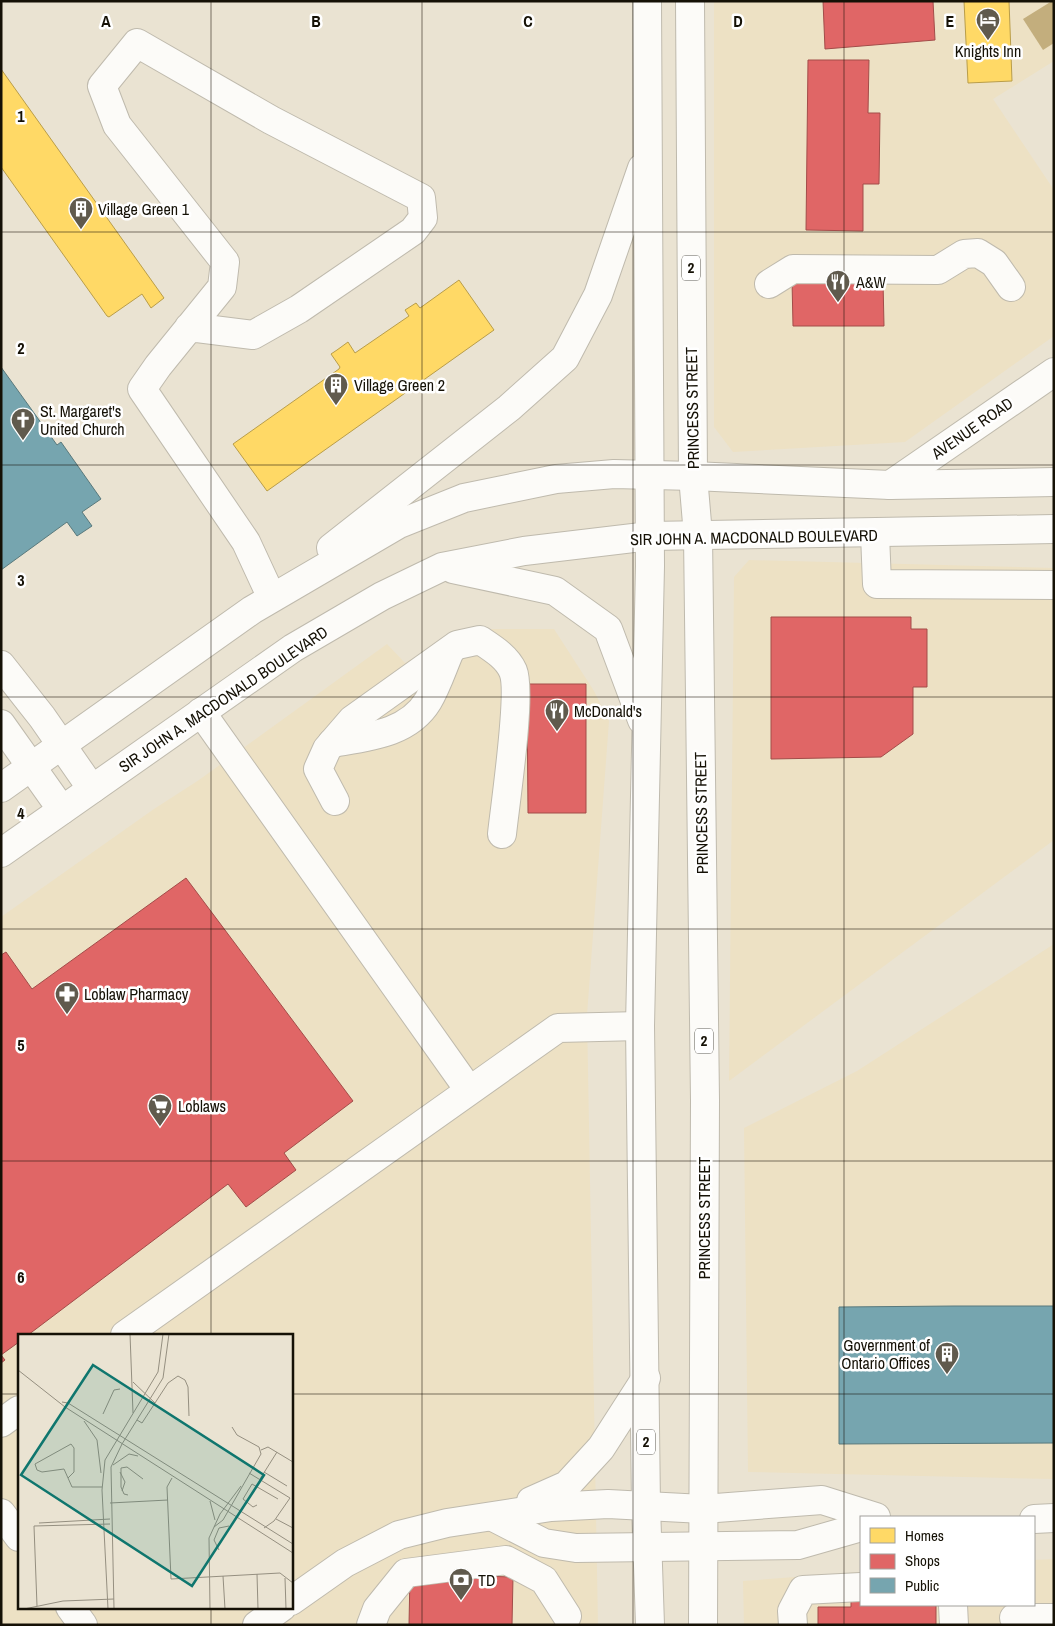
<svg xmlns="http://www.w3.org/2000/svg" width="1055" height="1626" viewBox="0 0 1055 1626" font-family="'Archivo Narrow',sans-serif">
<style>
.built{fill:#ede1c4;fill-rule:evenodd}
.water{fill:#c3ae7d}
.homes{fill:#ffd966;stroke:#b99d49}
.shops{fill:#e06666;stroke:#a34c49}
.public{fill:#76a5af;stroke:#59797c}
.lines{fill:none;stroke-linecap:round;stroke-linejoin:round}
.minor-casing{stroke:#bfbaad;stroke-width:30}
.major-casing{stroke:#bfbaad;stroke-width:30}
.minor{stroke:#fcfbf8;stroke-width:28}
.major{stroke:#fcfbf8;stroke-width:28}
.grid{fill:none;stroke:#151106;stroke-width:1;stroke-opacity:0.55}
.labels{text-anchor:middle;stroke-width:5;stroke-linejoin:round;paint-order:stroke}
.shield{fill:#fff;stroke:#5b5851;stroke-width:1}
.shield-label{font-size:15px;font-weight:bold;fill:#151106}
.poi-label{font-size:16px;fill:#151106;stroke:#fff;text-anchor:start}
.street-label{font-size:16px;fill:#151106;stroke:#fff}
.inset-road{fill:none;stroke:#958f80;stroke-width:1}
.view{fill:#0f766e;fill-opacity:0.15;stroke:#0f766e;stroke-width:2.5}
.inset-edge{fill:none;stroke:#151106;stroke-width:2.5}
.grid-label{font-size:16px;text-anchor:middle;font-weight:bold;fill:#151106;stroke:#fff;stroke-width:5;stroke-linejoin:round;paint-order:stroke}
</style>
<rect width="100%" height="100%" fill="#eae3d2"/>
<g class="built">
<polygon points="714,1 1054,1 1054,61 993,99 1054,190 1054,336 905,442 733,452 714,427"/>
<polygon points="749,560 1054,568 1054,840 729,1081 734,577"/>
<path d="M459,629H554L594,691L609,721L587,1015L598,1625H1V917L154,809L199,780L387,644L405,663ZM19,1335H291V1607H19Z"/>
<polygon points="1054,944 1054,1479 748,1472 744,1128 857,1071"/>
<polygon points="1054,1559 1054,1625 744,1625 743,1581 861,1572 861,1605 1034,1605 1034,1560"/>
</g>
<polygon class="water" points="1052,1 1054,1 1054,43 1043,50 1023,19"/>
<g class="homes">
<polygon points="964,1 1009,1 1012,81 968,83"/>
<polygon points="1,69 164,298 151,308 142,294 109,317 107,316 1,167"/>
<polygon points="459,280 494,330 267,491 233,444 339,369 340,367 331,354 337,350 348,342 355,353 409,316 405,310 416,303 420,308"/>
</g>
<g class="shops">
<polygon points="823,1 933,1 935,40 825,49"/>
<polygon points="808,60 869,60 868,113 880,113 879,184 863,184 863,231 806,230"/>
<polygon points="792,280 883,281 884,326 793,326"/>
<polygon points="771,617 911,617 911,629 927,629 927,687 913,687 913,734 881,757 771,759"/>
<polygon points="527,684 586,684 586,813 528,813"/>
<polygon points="186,878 353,1101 284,1153 296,1170 246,1207 228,1184 28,1335 19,1335 19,1342 1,1355 5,1360 1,1363 1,955 6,952 32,989"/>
<polygon points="410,1574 513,1577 512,1625 409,1625"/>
<polygon points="851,1598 861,1598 861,1605 936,1605 936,1625 818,1625 818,1607 851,1607"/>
</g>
<g class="public">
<polygon points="1,367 57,445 61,442 101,499 82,512 92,526 77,536 67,522 1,570"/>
<polygon points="954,1306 1054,1306 1054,1443 839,1444 839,1307"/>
</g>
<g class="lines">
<defs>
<g id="minor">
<polyline points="769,284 793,269 938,270 964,254 978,253 994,263 1011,287"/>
<polyline points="189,327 253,335 299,309 413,231 423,218 421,198 271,120 137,43 102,86 117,125 225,262 222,287 158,366 142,389 246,542 271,596"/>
<polyline points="890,485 1054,372"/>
<polyline points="875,534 877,584 1054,585"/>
<polyline points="1,665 42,717 92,789"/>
<polyline points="201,712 469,1090"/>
<polyline points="1,724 62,810"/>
<path d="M332,743C367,737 408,734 428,701C437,686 443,667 450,651"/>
<path d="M335,801L318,769L327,749L352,720L457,645L480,640C492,648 507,657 513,671C522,692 505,805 502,834"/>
<polyline points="125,1335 558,1028 640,1026"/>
<polyline points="1,1423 19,1410"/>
<polyline points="531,1501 567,1485 601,1448 646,1378"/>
<polyline points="1,1513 19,1537"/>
<polyline points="493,1517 544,1543 576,1548 798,1545 861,1527"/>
<polyline points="1034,1519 1054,1518"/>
<polyline points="291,1601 345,1563 399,1535 447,1523 551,1507 608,1504 703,1509 822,1500 876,1517"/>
<polyline points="953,1605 954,1625"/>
<polyline points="70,1607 83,1625"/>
<polyline points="1014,1618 1054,1618"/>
<polyline points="257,1625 282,1607"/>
<polyline points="371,1625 377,1609 406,1573 506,1560 544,1580 567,1616"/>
<polyline points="793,1625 792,1611 803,1590 861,1587"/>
</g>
<g id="major">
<polyline points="647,1 650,566 640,1026 646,1506 650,1625"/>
<polyline points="690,1 693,476 698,535 705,1100 703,1625"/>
<polyline points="331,548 509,408 565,358 598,295 642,168"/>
<polyline points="453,569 555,591 608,629 642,720"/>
<polyline points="1,788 252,610 399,524 464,498 556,479 614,474 693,476 890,485 1054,482"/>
<polyline points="1,853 293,648 382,596 442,567 524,551 650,536 1054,529"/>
</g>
</defs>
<use href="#minor" class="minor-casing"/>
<use href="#major" class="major-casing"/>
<use href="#minor" class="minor"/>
<use href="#major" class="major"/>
</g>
<path class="grid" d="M211,1V1335M422,1V1625M633,1V1625M844,1V1625M1,232H1054M1,465H1054M1,697H1054M1,929H1054M1,1161H1054M1,1394H19M291,1394H1054M211,1607V1625"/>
<defs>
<symbol id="hotel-pin" viewBox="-11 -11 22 30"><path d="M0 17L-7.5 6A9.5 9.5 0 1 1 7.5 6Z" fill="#605a4d" stroke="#fff"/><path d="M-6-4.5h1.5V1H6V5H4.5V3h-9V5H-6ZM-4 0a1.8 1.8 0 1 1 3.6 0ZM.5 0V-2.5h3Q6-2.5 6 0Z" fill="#fff"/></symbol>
<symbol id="building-pin" viewBox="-11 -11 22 30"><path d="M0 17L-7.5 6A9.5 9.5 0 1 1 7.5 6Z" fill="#605a4d" stroke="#fff"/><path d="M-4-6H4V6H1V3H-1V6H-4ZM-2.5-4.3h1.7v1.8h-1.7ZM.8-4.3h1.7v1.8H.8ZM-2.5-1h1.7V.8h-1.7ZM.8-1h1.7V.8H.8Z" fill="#fff"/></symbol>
<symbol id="restaurant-pin" viewBox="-11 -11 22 30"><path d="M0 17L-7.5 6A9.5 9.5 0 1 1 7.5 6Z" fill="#605a4d" stroke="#fff"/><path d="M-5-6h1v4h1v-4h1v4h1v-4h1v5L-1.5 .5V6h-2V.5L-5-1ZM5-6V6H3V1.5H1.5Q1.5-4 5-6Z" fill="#fff"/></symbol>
<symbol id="church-pin" viewBox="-11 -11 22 30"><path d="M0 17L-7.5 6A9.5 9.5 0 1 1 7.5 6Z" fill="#605a4d" stroke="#fff"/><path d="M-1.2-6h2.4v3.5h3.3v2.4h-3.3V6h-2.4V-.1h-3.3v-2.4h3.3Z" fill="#fff"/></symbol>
<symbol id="pharmacy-pin" viewBox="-11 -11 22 30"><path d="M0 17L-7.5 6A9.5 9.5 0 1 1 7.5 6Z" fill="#605a4d" stroke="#fff"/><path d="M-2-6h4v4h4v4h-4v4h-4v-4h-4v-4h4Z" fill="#fff"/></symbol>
<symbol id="supermarket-pin" viewBox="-11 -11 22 30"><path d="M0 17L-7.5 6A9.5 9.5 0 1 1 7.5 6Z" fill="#605a4d" stroke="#fff"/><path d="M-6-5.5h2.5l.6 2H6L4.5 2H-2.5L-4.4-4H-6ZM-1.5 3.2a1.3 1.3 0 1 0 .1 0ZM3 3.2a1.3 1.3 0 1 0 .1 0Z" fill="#fff"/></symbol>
<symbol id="bank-pin" viewBox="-11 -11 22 30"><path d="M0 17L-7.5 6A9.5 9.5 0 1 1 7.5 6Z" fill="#605a4d" stroke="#fff"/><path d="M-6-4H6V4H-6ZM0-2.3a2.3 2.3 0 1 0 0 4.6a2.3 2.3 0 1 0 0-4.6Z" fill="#fff"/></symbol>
</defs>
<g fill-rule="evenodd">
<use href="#hotel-pin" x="974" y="6" width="28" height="38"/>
<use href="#building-pin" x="67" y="195" width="28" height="38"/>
<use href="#restaurant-pin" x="824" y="268" width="28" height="38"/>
<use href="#building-pin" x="322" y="371" width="28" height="38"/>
<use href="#church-pin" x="9" y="406" width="28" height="38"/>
<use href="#restaurant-pin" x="543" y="697" width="28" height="38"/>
<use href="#pharmacy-pin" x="53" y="980" width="28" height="38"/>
<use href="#supermarket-pin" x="146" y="1092" width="28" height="38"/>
<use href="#building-pin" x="933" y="1340" width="28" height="38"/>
<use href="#bank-pin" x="447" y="1566" width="28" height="38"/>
</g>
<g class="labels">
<g class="shield">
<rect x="682" y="255.5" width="18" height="25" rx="4"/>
<rect x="695" y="1028.5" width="18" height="25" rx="4"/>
<rect x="637" y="1429.5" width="18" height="25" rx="4"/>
</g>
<g class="shield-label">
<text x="691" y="273">2</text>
<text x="704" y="1046">2</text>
<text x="646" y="1447">2</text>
</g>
<g class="poi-label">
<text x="988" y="57" text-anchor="middle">Knights Inn</text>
<text x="98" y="215">Village Green 1</text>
<text x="856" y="288">A&amp;W</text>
<text x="354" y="391">Village Green 2</text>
<text x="40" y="417">St. Margaret's<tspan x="40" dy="18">United Church</tspan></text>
<text x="574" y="717">McDonald's</text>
<text x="84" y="1000">Loblaw Pharmacy</text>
<text x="178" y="1112">Loblaws</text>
<text x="930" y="1351" text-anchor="end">Government of<tspan x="930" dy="18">Ontario Offices</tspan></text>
<text x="478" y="1586">TD</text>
</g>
<g class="street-label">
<text transform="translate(692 408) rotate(-91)" y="6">PRINCESS STREET</text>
<text transform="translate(972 428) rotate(-35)" y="6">AVENUE ROAD</text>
<text transform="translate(754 537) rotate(-1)" y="6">SIR JOHN A. MACDONALD BOULEVARD</text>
<text transform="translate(223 699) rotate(-34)" y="6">SIR JOHN A. MACDONALD BOULEVARD</text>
<text transform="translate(701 813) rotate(-91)" y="6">PRINCESS STREET</text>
<text transform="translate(704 1218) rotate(-90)" y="6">PRINCESS STREET</text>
</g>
</g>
<g transform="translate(18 1334)">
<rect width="275" height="275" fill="#eae3d2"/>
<path class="inset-road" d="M112,0L115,79M0,36L47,73L275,219M115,48L137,69M44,68L50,69L275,210M85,80L96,56L102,55M119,86L124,89L150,49L160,42L167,46L170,53L171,82M66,87L79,106L83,139M243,116L250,113L275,128M95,131L111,120L120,122M102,138L107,148L104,157M246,138L269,152M231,139L272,164L256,187L246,194M50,144L56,138V114L53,110L17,130L19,136L24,138L46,135L54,153H84M154,144L149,153L153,245L262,239L275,249M242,145L259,118M110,161L106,160L103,153V134L109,133L125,145M192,167L197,186M92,169L150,166M239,171L235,173L225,165L234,150L260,165M258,185L275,194M21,189L92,185M196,193L205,186L243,120L241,113L219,101L214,93M201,216L196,206L201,194L211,192M239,240L240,275M205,242L207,275M267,244L268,275M19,272L16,192L92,190M6,275L45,267L96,265M90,275L84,156L87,126L140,38L145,0M96,275L93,133L104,110L145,44L151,0M192,275L191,204L202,180L223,152"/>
<path class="view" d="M75,31L246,141L174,252L3,141Z"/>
<rect width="275" height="275" class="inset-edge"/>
</g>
<g class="grid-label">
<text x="106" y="27">A</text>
<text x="316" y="27">B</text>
<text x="528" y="27">C</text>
<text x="738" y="27">D</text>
<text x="950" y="27">E</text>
<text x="21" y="122">1</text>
<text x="21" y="354">2</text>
<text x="21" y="586">3</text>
<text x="21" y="819">4</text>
<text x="21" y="1051">5</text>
<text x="21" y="1283">6</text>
</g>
<rect width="1055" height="1626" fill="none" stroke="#151106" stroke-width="5"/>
<rect x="860" y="1516" width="175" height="90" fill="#ffffff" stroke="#a1a09b"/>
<rect x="870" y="1528" width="25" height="15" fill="#ffd966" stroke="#a1a09b"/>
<text x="905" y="1541" font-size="15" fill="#151106">Homes</text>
<rect x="870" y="1554" width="25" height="15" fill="#e06666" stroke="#a1a09b"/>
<text x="905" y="1566" font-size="15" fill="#151106">Shops</text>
<rect x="870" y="1578" width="25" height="15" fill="#76a5af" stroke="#a1a09b"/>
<text x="905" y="1591" font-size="15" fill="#151106">Public</text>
</svg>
